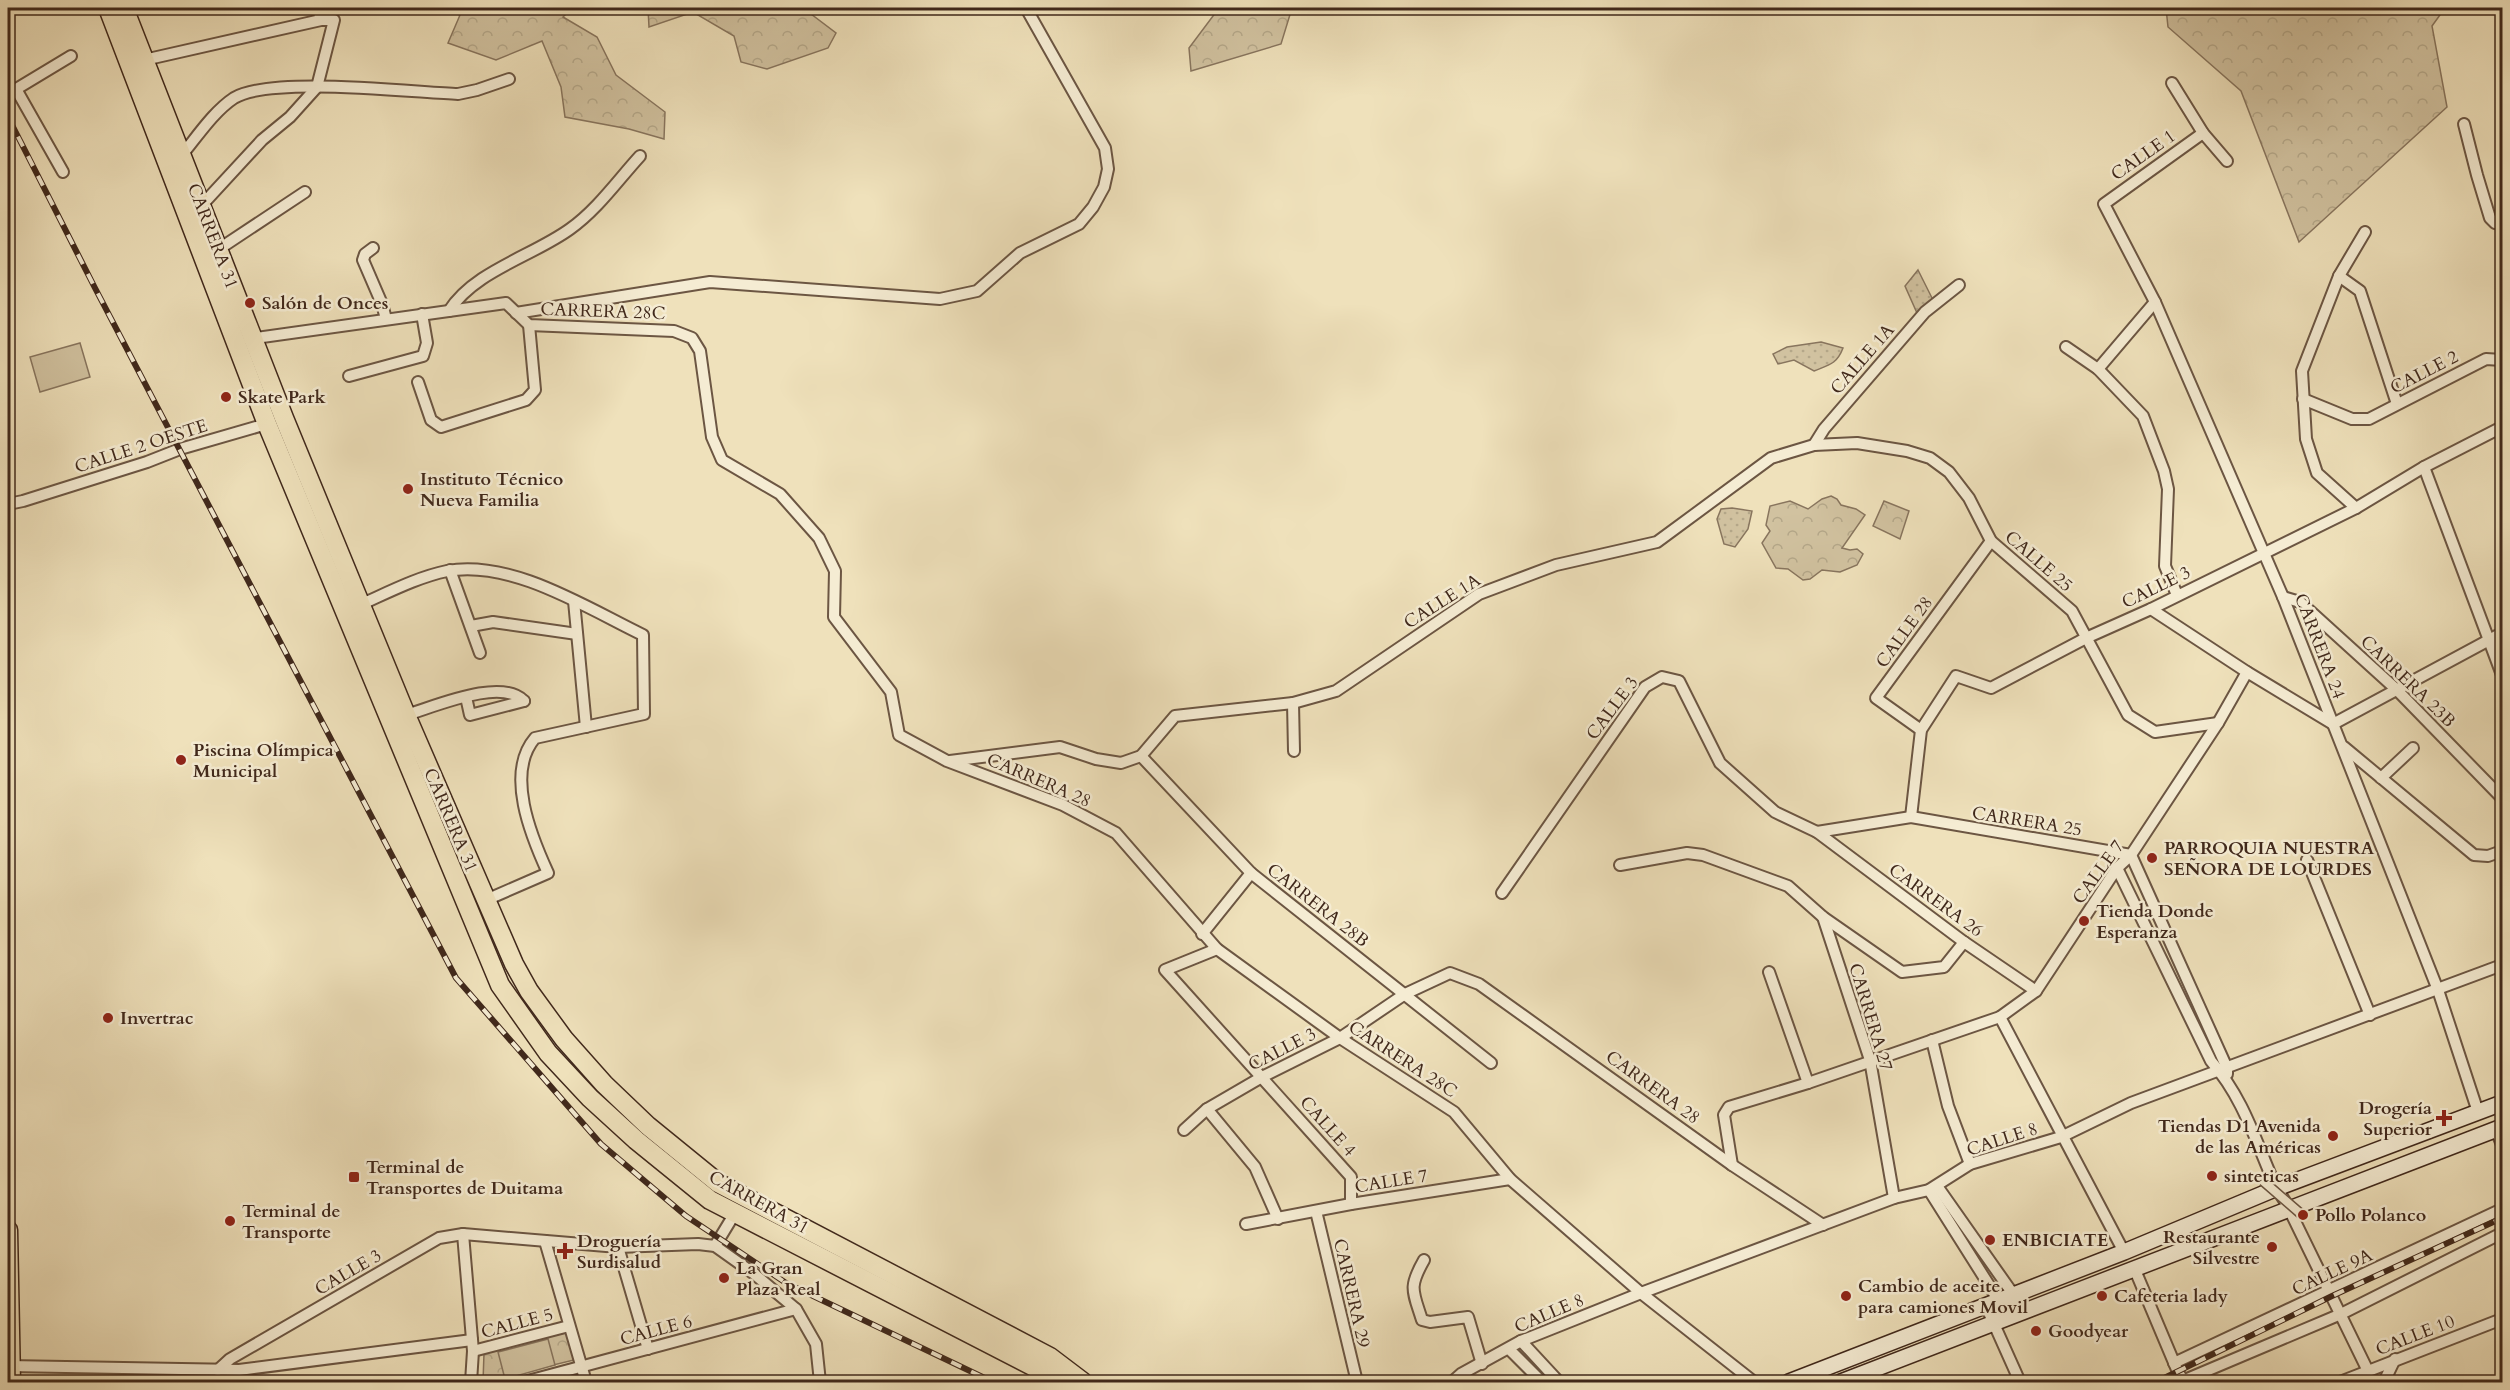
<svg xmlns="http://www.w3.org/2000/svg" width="2510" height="1390" viewBox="0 0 2510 1390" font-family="Cardo,serif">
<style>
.grass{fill:url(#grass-dots);stroke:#88755e;stroke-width:1.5}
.forest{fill:url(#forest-crowns);stroke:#88755e;stroke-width:1.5}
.pitch{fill:#d1c2a0;stroke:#88755e;stroke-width:1.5}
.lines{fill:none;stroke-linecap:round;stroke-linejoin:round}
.minor-casing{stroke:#6c5643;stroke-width:14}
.secondary-casing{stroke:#40281b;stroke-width:18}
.trunk-casing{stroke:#40281b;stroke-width:21}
.minor{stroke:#f5ecd3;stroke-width:10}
.secondary{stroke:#f5ecd3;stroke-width:15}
.trunk{stroke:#efe1bb;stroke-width:18}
.rail-casing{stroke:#40281b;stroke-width:6}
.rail{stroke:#f5ecd3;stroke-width:4;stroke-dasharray:11;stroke-linecap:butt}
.pedestrian-bridge-casing{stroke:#6c5643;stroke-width:11;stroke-linecap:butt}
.pedestrian-bridge{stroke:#f5ecd3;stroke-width:8}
.poi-dot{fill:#8f2418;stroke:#f5ecd3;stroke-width:2}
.labels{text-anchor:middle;stroke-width:5;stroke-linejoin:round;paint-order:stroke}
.street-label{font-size:18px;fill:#40281b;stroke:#f5ecd3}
.poi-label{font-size:18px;font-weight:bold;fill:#40281b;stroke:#f5ecd3;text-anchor:start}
</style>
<defs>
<pattern id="grass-dots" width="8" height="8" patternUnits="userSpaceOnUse" patternTransform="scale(1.5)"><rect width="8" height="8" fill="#d1c2a0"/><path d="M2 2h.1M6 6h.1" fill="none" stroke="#b4a789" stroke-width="1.8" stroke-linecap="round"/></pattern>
<pattern id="forest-crowns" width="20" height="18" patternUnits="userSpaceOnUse" patternTransform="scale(1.5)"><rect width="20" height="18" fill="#d1c2a0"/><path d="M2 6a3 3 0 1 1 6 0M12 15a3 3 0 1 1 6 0" fill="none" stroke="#b4a789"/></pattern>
</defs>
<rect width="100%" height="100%" fill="#efe1bb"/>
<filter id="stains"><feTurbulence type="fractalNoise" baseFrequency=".00333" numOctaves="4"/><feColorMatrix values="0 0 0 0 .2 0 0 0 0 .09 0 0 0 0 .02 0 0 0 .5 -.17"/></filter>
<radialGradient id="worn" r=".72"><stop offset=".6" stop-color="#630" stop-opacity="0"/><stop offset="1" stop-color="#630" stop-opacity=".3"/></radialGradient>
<g class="grass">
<polygon points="1918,270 1933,300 1917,313 1905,286"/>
<path d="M1821,342L1843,348C1837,364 1829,365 1814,371L1794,360L1778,364L1773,354L1787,347Z"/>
<polygon points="1732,508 1752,511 1748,529 1735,547 1724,544 1717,519 1721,509"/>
</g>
<g class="forest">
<polygon points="401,8 572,8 563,17 597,37 616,75 665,112 664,139 629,129 565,117 561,87 542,41 496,60 448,43 460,15 447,10 403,12"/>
<polygon points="648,8 803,8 836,33 828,48 767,69 741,62 734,36 693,12 649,27"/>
<polygon points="1219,8 1292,8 1281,44 1191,71 1189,48"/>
<polygon points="2166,8 2445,8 2432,26 2447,107 2299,242 2241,91 2168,27"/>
<polygon points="1831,496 1837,499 1841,505 1856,509 1865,515 1842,548 1850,550 1857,549 1863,554 1857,565 1840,572 1822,570 1810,579 1803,580 1788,569 1776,568 1762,543 1770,531 1766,525 1770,506 1790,501 1808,509 1822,499"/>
<polygon points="1884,501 1909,511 1900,539 1873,526"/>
<polygon points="567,1331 574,1360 483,1382 484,1353"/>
</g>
<g class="pitch">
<polygon points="80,343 90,377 40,392 30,357"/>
<polygon points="548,1339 555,1365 505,1379 498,1352"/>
</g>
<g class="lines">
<defs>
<g id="minor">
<polyline points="318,8 321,20"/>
<polyline points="144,60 321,20 334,20 317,87 290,117 262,140 202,205"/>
<polyline points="2172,83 2203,133 2227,161"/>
<polyline points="16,89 63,172"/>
<polyline points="8,94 71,56"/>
<polyline points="2464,124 2477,175 2490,218 2495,223 2502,224"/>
<polyline points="2203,133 2104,204 2155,302 2283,597 2438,990 2478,1112"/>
<path d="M181,156C197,137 213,112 234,98C270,76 410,92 458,94L477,90L509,79"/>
<polyline points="373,248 365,254 363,260 382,304 386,319"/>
<polyline points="219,249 305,192"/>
<polyline points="2339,276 2360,291 2397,404"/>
<path d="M449,311C474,271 533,256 570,229C597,210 618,180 640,156"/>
<polyline points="516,313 710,282 940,299 977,291 1020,253 1079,224 1093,207 1104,187 1108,169 1105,148 1026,8"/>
<polyline points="249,339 506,303 529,325 674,331 692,338 700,351 712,437 722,460 780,494 819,538 835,571 834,617 891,692 899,735 947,761 1063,805 1116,833 1217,949 1340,1038 1454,1112 1510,1179 1641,1293 1754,1382"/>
<polyline points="2066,347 2098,369 2143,416 2164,471 2168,489 2165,566 2177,595"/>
<polyline points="2098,369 2155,302"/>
<polyline points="349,376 423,356 427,343 422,314"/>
<polyline points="418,382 431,420 441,427 526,400 535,390 529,325"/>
<polyline points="2303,399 2352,419 2369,419 2486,359 2502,360"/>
<polyline points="1814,445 1824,429 1925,312 1959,285"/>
<polyline points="2424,467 2502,675"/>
<polyline points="8,504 23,501 147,462 180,449 270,423"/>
<polyline points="2356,508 2317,473 2306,439 2302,371 2339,276 2365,232"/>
<polyline points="450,570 480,653"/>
<polyline points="2283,597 2300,602 2397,690 2502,798"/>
<polyline points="574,601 586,727"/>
<path d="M362,604C389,592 418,577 447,571C511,559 587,608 643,635L644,714L535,738C505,773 531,836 548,873L486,900"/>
<polyline points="2151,609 2247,672 2333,724 2502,633"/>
<polyline points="471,626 493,622 577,634"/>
<polyline points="466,697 470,715 524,701"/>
<polyline points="1293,703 1294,751"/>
<path d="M406,715C434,707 501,677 524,701"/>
<polyline points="1921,730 1876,698 1991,541"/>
<polyline points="2344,747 2474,855 2488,856 2502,851"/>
<polyline points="1141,756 1251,873 1491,1063"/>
<polyline points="950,761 1060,747 1096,759 1121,763 1141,756 1175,716 1293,703 1336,691 1479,594 1556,565 1657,542 1771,458 1814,445 1857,443 1907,451 1930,458 1949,472 1969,498 1991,541 2072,611 2128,715 2155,732 2218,723"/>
<polyline points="2381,778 2413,748"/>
<polyline points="1911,817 1921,730 1956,676 1991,688 2086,638 2151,609 2356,508 2424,467 2502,427"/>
<polyline points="1817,832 1911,817 2131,855"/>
<polyline points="2131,855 2227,1068 2227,1074"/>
<polyline points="2307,860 2370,1015"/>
<polyline points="1620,865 1687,853 1703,855 1788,886 1823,917 1902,972 1944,967 1964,942"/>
<path d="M2117,868L2211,1061C2244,1099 2255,1140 2275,1185C2279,1193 2285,1200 2289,1209L2368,1371"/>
<polyline points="1502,893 1645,687 1662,677 1679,681 1720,763 1775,812 1817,832 1964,942 2036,991"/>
<polyline points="1823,917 1870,1060 1894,1198"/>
<polyline points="1202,934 1251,873"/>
<polyline points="1217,949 1165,970 1351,1177 1351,1204"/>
<polyline points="1769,972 1808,1083"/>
<polyline points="2000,1017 2124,1252"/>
<polyline points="1932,1040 1948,1106 1970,1164"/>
<polyline points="1207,1109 1255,1167 1278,1219"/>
<polyline points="1184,1130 1207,1109 1262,1077 1340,1038 1405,994 1450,973 1479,984 1732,1165 1823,1225"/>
<polyline points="2496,1130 2502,1145"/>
<polyline points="1732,1165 1724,1115 1729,1107 1808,1083 2000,1017 2036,991 2117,868 2131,855 2218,723 2247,672"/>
<polyline points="1937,1186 2013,1294 2021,1313"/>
<polyline points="1929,1190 1999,1301 2007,1318"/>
<polyline points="1316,1211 1357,1382"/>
<polyline points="1246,1224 1351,1204 1510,1179"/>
<polyline points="463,1234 473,1351 471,1382"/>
<polyline points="545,1241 586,1382"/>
<polyline points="715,1246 735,1213"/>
<polyline points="618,1247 648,1349"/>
<path d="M1424,1260C1408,1288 1413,1291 1422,1320L1430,1322L1468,1317L1482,1364"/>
<polyline points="2135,1270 2178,1372 2184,1382"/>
<polyline points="1986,1306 2020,1382"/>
<polyline points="1521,1341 1559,1382"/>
<polyline points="1509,1349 1542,1382"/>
<polyline points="473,1351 569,1326"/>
<polyline points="2174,1363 2502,1209"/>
<polyline points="8,1366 239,1370 472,1340"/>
<polyline points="218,1370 230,1359 439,1238 463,1234 618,1247 698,1244 715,1246 753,1273 796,1309 816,1344 820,1382"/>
<polyline points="524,1382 796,1309"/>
<polyline points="1452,1382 1461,1374 1521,1341 1641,1293 1894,1198 1929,1190 1970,1164 2061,1137 2131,1103 2502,965"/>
<polyline points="2180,1382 2341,1314 2502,1233"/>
<polyline points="2340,1382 2502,1319"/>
<polyline points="2384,1382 2395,1359"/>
</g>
<g id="secondary">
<polyline points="1789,1382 2124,1252 2277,1188 2502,1103"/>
<polyline points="1841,1382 2502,1127"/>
</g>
<g id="trunk">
<polyline points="108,8 267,424 500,985 548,1053 590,1098 636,1140 710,1200 1040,1370 1058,1382"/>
<polyline points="124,8 284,418 406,715 514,964 529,991 564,1039 604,1084 648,1126 718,1183 1050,1357 1083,1382"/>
<polyline points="8,1230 11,1382"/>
</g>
</defs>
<use href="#minor" class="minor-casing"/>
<use href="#secondary" class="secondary-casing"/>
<use href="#trunk" class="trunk-casing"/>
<use href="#minor" class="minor"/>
<use href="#secondary" class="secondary"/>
<use href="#trunk" class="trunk"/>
<defs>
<g id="rail">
<polyline points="8,117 95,288 456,978 601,1144 686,1216 786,1283 993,1382"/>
<polyline points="2156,1382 2332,1296 2502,1218"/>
</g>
</defs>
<use href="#rail" class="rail-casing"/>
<use href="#rail" class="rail"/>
<defs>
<polyline id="pedestrian-bridge" points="2263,1181 2301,1214"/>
</defs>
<use href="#pedestrian-bridge" class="pedestrian-bridge-casing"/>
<use href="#pedestrian-bridge" class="pedestrian-bridge"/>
</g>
<g class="poi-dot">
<circle cx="250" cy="303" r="6"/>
<circle cx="226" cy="397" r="6"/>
<circle cx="408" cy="489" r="6"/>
<circle cx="181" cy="760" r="6"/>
<circle cx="2152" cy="858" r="6"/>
<circle cx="2084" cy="921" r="6"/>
<circle cx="108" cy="1018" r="6"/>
<path d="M2441 1109h6v6h6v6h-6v6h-6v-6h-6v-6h6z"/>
<circle cx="2333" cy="1136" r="6"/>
<circle cx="2212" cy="1176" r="6"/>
<rect x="348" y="1171" width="12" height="12" rx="3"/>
<circle cx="2303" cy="1215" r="6"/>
<circle cx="230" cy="1221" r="6"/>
<circle cx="1990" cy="1240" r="6"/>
<circle cx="2272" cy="1247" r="6"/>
<path d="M562 1242h6v6h6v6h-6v6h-6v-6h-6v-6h6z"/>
<circle cx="724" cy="1278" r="6"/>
<circle cx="1846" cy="1296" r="6"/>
<circle cx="2102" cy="1296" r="6"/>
<circle cx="2036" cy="1331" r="6"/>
</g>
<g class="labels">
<g class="street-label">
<text transform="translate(2143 155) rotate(-35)" y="6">CALLE 1</text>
<text transform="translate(213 236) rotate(69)" y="6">CARRERA 31</text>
<text transform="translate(603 311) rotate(2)" y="6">CARRERA 28C</text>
<text transform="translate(1862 359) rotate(-49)" y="6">CALLE 1A</text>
<text transform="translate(2424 372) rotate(-27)" y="6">CALLE 2</text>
<text transform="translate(141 446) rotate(-18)" y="6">CALLE 2 OESTE</text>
<text transform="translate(2039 561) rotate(41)" y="6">CALLE 25</text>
<text transform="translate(2156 587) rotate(-26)" y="6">CALLE 3</text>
<text transform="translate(1442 601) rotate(-32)" y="6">CALLE 1A</text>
<text transform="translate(1904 632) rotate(-54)" y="6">CALLE 28</text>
<text transform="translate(2320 646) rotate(69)" y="6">CARRERA 24</text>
<text transform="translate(2408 681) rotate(44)" y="6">CARRERA 23B</text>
<text transform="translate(1612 708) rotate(-53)" y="6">CALLE 3</text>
<text transform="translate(1039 780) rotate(23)" y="6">CARRERA 28</text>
<text transform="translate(451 820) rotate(67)" y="6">CARRERA 31</text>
<text transform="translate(2027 821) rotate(9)" y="6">CARRERA 25</text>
<text transform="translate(2098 872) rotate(-54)" y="6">CALLE 7</text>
<text transform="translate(1936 900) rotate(36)" y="6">CARRERA 26</text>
<text transform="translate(1318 905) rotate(38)" y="6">CARRERA 28B</text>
<text transform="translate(1871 1017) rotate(73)" y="6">CARRERA 27</text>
<text transform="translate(1282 1049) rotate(-27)" y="6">CALLE 3</text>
<text transform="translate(1403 1059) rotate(33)" y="6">CARRERA 28C</text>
<text transform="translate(1653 1087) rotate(36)" y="6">CARRERA 28</text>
<text transform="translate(1328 1126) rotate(48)" y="6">CALLE 4</text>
<text transform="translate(2002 1139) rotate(-18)" y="6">CALLE 8</text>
<text transform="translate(1391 1181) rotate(-9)" y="6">CALLE 7</text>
<text transform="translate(759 1202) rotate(29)" y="6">CARRERA 31</text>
<text transform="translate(348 1272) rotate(-30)" y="6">CALLE 3</text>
<text transform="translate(2332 1272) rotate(-25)" y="6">CALLE 9A</text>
<text transform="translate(1352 1293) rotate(77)" y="6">CARRERA 29</text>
<text transform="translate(1549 1313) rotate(-23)" y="6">CALLE 8</text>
<text transform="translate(517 1323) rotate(-15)" y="6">CALLE 5</text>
<text transform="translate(656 1330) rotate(-15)" y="6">CALLE 6</text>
<text transform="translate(2415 1335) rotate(-21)" y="6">CALLE 10</text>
</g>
<g class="poi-label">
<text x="262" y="309">Salón de Onces</text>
<text x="238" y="403">Skate Park</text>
<text x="420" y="485">Instituto Técnico<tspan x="420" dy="21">Nueva Familia</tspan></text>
<text x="193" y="756">Piscina Olímpica<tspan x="193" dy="21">Municipal</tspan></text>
<text x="2164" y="854">PARROQUIA NUESTRA<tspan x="2164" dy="21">SEÑORA DE LOURDES</tspan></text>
<text x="2096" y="917">Tienda Donde<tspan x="2096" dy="21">Esperanza</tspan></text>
<text x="120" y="1024">Invertrac</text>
<text x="2432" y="1114" text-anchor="end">Drogería<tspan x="2432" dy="21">Superior</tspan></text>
<text x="2321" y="1132" text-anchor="end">Tiendas D1 Avenida<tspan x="2321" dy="21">de las Américas</tspan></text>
<text x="366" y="1173">Terminal de<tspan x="366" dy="21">Transportes de Duitama</tspan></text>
<text x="2224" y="1182">sinteticas</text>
<text x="242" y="1217">Terminal de<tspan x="242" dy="21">Transporte</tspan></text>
<text x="2315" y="1221">Pollo Polanco</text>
<text x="2260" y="1243" text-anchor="end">Restaurante<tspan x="2260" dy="21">Silvestre</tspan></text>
<text x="2002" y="1246">ENBICIATE</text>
<text x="577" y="1247">Droguería<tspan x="577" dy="21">Surdisalud</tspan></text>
<text x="736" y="1274">La Gran<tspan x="736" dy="21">Plaza Real</tspan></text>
<text x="1858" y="1292">Cambio de aceite<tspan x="1858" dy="21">para camiones Movil</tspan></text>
<text x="2114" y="1302">Cafeteria lady</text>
<text x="2048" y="1337">Goodyear</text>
</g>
</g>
<rect width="2510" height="1390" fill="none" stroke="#efe1bb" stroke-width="30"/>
<rect x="9" y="9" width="2492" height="1372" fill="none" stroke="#40281b" stroke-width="3"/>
<rect x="15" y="15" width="2480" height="1360" fill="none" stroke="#40281b" stroke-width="1.5"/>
<rect width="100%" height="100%" filter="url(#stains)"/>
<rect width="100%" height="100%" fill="url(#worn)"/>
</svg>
